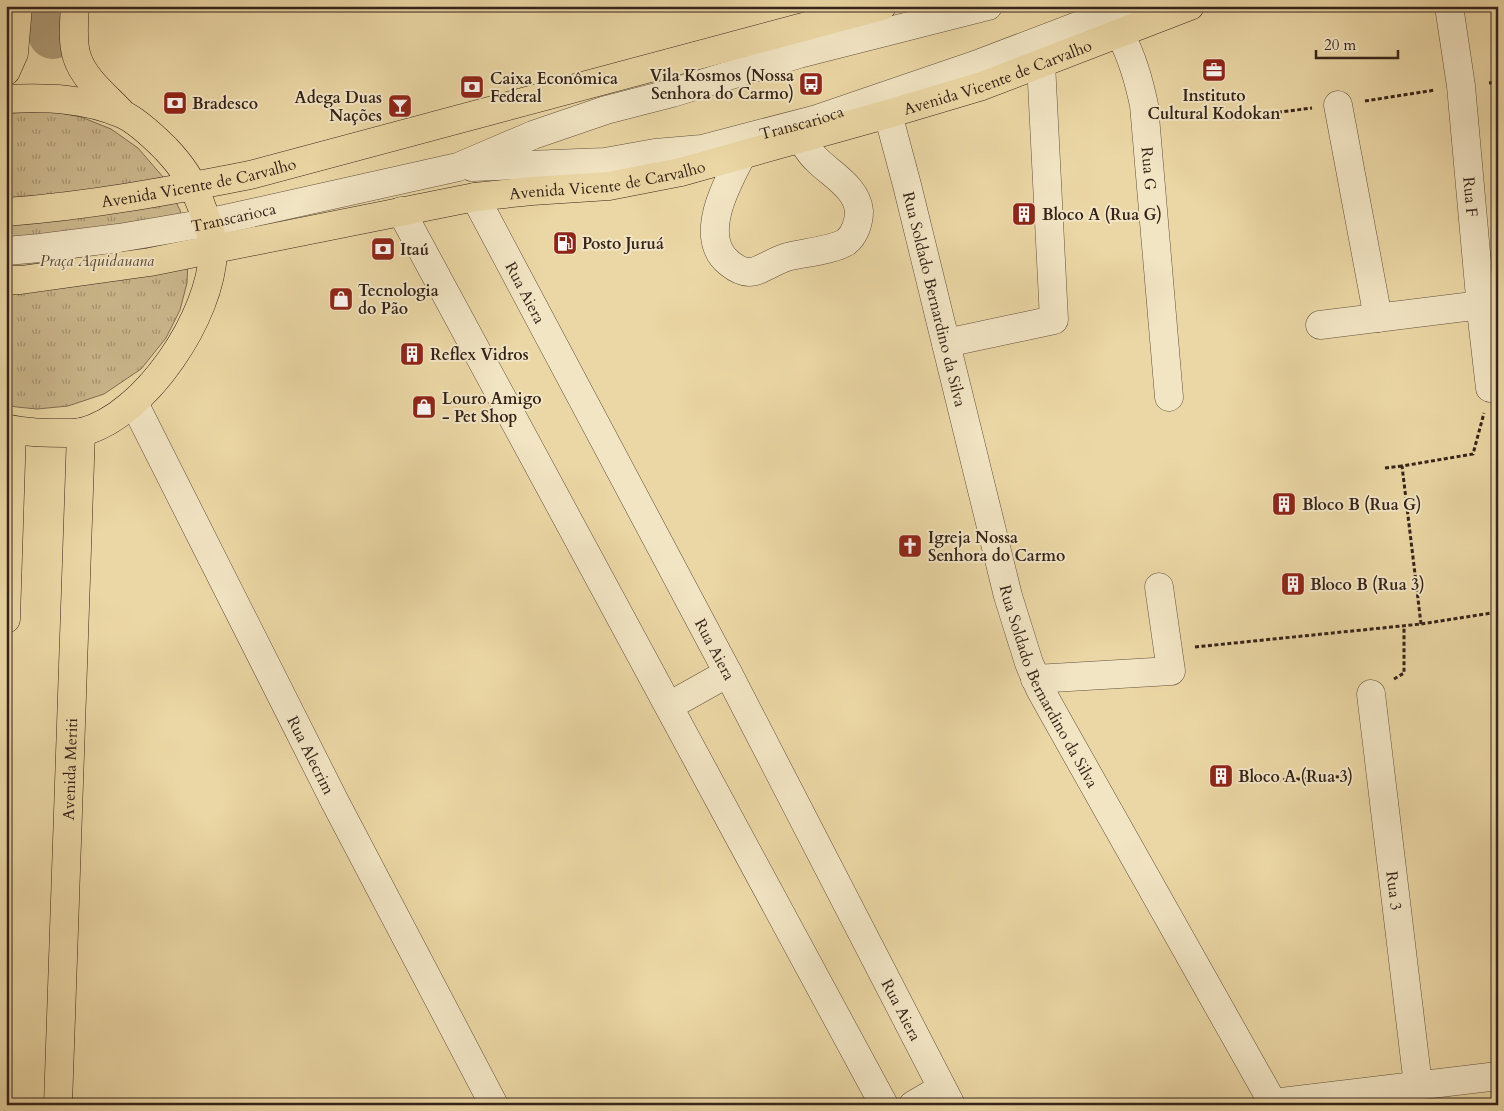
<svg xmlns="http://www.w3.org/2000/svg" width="1504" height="1111" viewBox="0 0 1504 1111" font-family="Cardo,serif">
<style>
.park{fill:url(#park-tufts);stroke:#806e54}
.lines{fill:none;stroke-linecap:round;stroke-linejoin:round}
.river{stroke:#ad9a76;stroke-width:50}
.minor-casing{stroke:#62503d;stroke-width:29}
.major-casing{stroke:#35231a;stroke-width:29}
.path{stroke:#35231a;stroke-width:3;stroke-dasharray:4 2.5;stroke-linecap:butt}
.minor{stroke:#f2e5c4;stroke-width:28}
.major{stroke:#ebd7a5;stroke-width:28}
.labels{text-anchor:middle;stroke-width:4;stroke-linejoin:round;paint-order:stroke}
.poi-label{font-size:16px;font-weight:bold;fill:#35231a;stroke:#f2e5c4;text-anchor:start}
.street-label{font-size:16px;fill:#35231a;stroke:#f2e5c4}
.park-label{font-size:16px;font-style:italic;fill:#5b4837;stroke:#f2e5c4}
</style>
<defs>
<pattern id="park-tufts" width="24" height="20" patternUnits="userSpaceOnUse" patternTransform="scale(1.25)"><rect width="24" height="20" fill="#ccb88d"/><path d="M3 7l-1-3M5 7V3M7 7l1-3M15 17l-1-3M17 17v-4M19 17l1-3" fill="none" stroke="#a69572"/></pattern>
</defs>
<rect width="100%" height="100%" fill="#ebd7a5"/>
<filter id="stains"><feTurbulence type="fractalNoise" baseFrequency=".004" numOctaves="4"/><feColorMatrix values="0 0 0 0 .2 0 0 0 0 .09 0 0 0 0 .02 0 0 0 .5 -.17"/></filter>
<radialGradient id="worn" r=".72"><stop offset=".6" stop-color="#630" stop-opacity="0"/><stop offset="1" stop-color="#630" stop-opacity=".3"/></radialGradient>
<polygon class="park" points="51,111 81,117 111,129 138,148 163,177 180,210 187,243 188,259 187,283 180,310 166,338 141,369 104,394 68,406 37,409 17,407 6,405 6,115 13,113"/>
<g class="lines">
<polyline class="river" points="53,34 53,6"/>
<defs>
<g id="minor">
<path id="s1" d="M1449,6L1461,86L1482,319L1490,388"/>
<path id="s2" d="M1120,33C1132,58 1138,77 1144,105L1169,397"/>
<polyline points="1338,105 1378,318"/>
<path id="s3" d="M888,114L907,185L1008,596L1029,663L1040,689L1055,716L1274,1105"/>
<path d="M742,155C727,183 697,237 729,263C734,267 741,272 749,272C760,272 775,260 787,257C802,253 834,250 846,242C855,235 859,222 859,211C857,188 832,175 817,160C810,154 806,146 801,139"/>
<path id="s4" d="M472,167L605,162L655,153L702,149L817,119L975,65L1130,6"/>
<path id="s5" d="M475,197L728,673L951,1105"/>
<polyline points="401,211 884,1105"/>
<path id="s6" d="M6,251L40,248L119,238L207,223L458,167L533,135L606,110L672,93L799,54L988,6"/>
<polyline points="1320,325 1481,305"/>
<polyline points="946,343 1054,320 1041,63"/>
<path id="s7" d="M134,403L335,802L494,1105"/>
<polyline points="1035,679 1171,671 1159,587"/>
<path id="s8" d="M1371,694L1418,1085"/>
<polyline points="669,706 728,673"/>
<polyline points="1273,1103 1498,1076"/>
<polyline points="913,1105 942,1088"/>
</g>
<g id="major">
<path d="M75,6C74,22 72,42 77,57C84,79 105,95 120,111"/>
<polyline points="6,71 14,53 18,6"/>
<path d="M6,99C46,97 85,98 122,114C136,120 155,138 166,149C181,165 191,179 199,200C205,215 213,234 213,251C212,315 146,416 82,432C77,433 71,433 67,433C47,433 26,433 6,428"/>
<path id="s9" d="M6,212C88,206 169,191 250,175L882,6"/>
<path id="s10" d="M6,280H21L150,262L475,197L532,191L609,186L681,172L888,114L982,86L1190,6"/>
<polyline points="6,619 12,430"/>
<path id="s11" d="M58,1105L81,432"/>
</g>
</defs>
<use href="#minor" class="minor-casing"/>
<use href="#major" class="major-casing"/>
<g class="path">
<polyline points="1489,83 1498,82"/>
<polyline points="1365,101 1435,90"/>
<polyline points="1265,114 1312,108"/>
<polyline points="1385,468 1402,466"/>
<polyline points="1421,624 1402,466 1473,454 1484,413"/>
<polyline points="1195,647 1421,624 1498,612"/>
<polyline points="1394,679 1404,673 1404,626"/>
<polyline points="1244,782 1353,776"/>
</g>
<use href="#minor" class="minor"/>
<use href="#major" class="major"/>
</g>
<defs>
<symbol id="office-square" viewBox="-11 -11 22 22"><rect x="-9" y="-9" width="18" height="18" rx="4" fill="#8f2418" stroke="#f2e5c4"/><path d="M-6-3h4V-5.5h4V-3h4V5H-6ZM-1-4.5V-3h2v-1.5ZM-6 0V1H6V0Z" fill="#fff"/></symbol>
<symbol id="bus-square" viewBox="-11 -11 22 22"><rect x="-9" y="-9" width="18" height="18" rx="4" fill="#8f2418" stroke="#f2e5c4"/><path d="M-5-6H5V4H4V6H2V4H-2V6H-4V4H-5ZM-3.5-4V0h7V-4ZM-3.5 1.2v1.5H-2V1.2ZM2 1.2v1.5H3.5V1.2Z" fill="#fff"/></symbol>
<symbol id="bank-square" viewBox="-11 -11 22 22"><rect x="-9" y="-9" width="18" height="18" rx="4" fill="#8f2418" stroke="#f2e5c4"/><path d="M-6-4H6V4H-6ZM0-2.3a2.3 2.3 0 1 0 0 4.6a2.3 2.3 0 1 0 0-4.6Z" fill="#fff"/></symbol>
<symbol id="bar-square" viewBox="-11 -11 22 22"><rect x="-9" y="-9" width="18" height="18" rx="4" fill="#8f2418" stroke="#f2e5c4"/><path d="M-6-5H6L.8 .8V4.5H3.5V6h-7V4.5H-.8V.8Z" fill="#fff"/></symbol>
<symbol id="building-square" viewBox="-11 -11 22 22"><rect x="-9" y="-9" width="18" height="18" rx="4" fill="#8f2418" stroke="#f2e5c4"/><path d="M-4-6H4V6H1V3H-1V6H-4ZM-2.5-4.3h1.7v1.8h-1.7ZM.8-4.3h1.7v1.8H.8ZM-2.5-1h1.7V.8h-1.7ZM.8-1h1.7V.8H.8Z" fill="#fff"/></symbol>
<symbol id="fuel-square" viewBox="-11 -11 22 22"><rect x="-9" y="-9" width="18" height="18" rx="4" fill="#8f2418" stroke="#f2e5c4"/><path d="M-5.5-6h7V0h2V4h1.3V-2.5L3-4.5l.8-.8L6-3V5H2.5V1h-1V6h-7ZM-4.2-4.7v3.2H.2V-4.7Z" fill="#fff"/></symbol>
<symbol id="shop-square" viewBox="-11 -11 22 22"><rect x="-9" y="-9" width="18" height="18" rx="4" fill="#8f2418" stroke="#f2e5c4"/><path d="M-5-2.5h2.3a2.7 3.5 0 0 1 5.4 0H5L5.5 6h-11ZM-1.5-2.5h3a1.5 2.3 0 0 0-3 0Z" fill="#fff"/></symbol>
<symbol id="church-square" viewBox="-11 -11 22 22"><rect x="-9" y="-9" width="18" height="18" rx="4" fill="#8f2418" stroke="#f2e5c4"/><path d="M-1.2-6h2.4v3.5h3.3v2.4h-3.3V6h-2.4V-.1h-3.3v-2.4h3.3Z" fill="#fff"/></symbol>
</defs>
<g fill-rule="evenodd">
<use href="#office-square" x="1200" y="56" width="28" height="28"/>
<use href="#bus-square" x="797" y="70" width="28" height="28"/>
<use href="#bank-square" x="458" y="73" width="28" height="28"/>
<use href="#bank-square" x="161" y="89" width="28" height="28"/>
<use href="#bar-square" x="386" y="92" width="28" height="28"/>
<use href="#building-square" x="1010" y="200" width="28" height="28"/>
<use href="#fuel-square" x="551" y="229" width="28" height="28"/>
<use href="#bank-square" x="369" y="235" width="28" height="28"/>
<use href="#shop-square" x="327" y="285" width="28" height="28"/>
<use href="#building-square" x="398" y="340" width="28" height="28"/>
<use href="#shop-square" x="410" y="393" width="28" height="28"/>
<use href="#building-square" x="1270" y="490" width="28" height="28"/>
<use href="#church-square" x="896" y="532" width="28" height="28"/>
<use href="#building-square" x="1279" y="570" width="28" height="28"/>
<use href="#building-square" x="1207" y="762" width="28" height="28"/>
</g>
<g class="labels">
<g class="poi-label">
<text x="794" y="81" text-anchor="end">Vila Kosmos (Nossa<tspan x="794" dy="18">Senhora do Carmo)</tspan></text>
<text x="490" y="84">Caixa Econômica<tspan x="490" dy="18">Federal</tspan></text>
<text x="1214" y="101" text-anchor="middle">Instituto<tspan x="1214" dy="18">Cultural Kodokan</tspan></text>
<text x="382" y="103" text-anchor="end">Adega Duas<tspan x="382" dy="18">Nações</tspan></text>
<text x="192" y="109">Bradesco</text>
<text x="1042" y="220">Bloco A (Rua G)</text>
<text x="582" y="249">Posto Juruá</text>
<text x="400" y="255">Itaú</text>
<text x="358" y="296">Tecnologia<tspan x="358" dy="18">do Pão</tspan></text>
<text x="430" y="360">Reflex Vidros</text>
<text x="442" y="404">Louro Amigo<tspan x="442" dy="18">- Pet Shop</tspan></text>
<text x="1302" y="510">Bloco B (Rua G)</text>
<text x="928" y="543">Igreja Nossa<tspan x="928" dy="18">Senhora do Carmo</tspan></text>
<text x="1310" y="590">Bloco B (Rua 3)</text>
<text x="1238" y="782">Bloco A (Rua 3)</text>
</g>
<g class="street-label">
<text dy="6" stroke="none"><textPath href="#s10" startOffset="1015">Avenida Vicente de Carvalho</textPath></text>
<text dy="6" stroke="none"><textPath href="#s4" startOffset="334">Transcarioca</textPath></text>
<text dy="6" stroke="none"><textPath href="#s2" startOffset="140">Rua G</textPath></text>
<text dy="6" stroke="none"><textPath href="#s10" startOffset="610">Avenida Vicente de Carvalho</textPath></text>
<text dy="6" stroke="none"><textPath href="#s9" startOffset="195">Avenida Vicente de Carvalho</textPath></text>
<text dy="6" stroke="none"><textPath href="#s1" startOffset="192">Rua F</textPath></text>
<text dy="6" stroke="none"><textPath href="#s6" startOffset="230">Transcarioca</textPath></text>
<text dy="6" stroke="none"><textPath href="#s5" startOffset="108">Rua Aiera</textPath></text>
<text dy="6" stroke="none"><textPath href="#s3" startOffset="191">Rua Soldado Bernardino da Silva</textPath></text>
<text dy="6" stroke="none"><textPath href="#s5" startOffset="512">Rua Aiera</textPath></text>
<text dy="6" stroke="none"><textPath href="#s3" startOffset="596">Rua Soldado Bernardino da Silva</textPath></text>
<text dy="6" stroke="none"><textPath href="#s7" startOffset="394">Rua Alecrim</textPath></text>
<text dy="6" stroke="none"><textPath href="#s11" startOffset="336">Avenida Meriti</textPath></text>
<text dy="6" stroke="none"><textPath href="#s8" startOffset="198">Rua 3</textPath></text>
<text dy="6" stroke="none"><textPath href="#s5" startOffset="918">Rua Aiera</textPath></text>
</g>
<g class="park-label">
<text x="97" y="266">Praça Aquidauana</text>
</g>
</g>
<rect width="1504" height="1111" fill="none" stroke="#ebd7a5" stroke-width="25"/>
<rect x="8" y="8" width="1489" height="1096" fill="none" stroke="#35231a" stroke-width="2.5"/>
<rect x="12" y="12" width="1479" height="1086" fill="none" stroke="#35231a"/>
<path d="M1316 50v8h82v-8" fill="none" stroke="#35231a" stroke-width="2.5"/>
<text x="1324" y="50" font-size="15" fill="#35231a" stroke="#f2e5c4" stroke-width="4" paint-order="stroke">20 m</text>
<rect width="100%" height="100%" filter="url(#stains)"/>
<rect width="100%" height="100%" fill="url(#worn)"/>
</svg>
